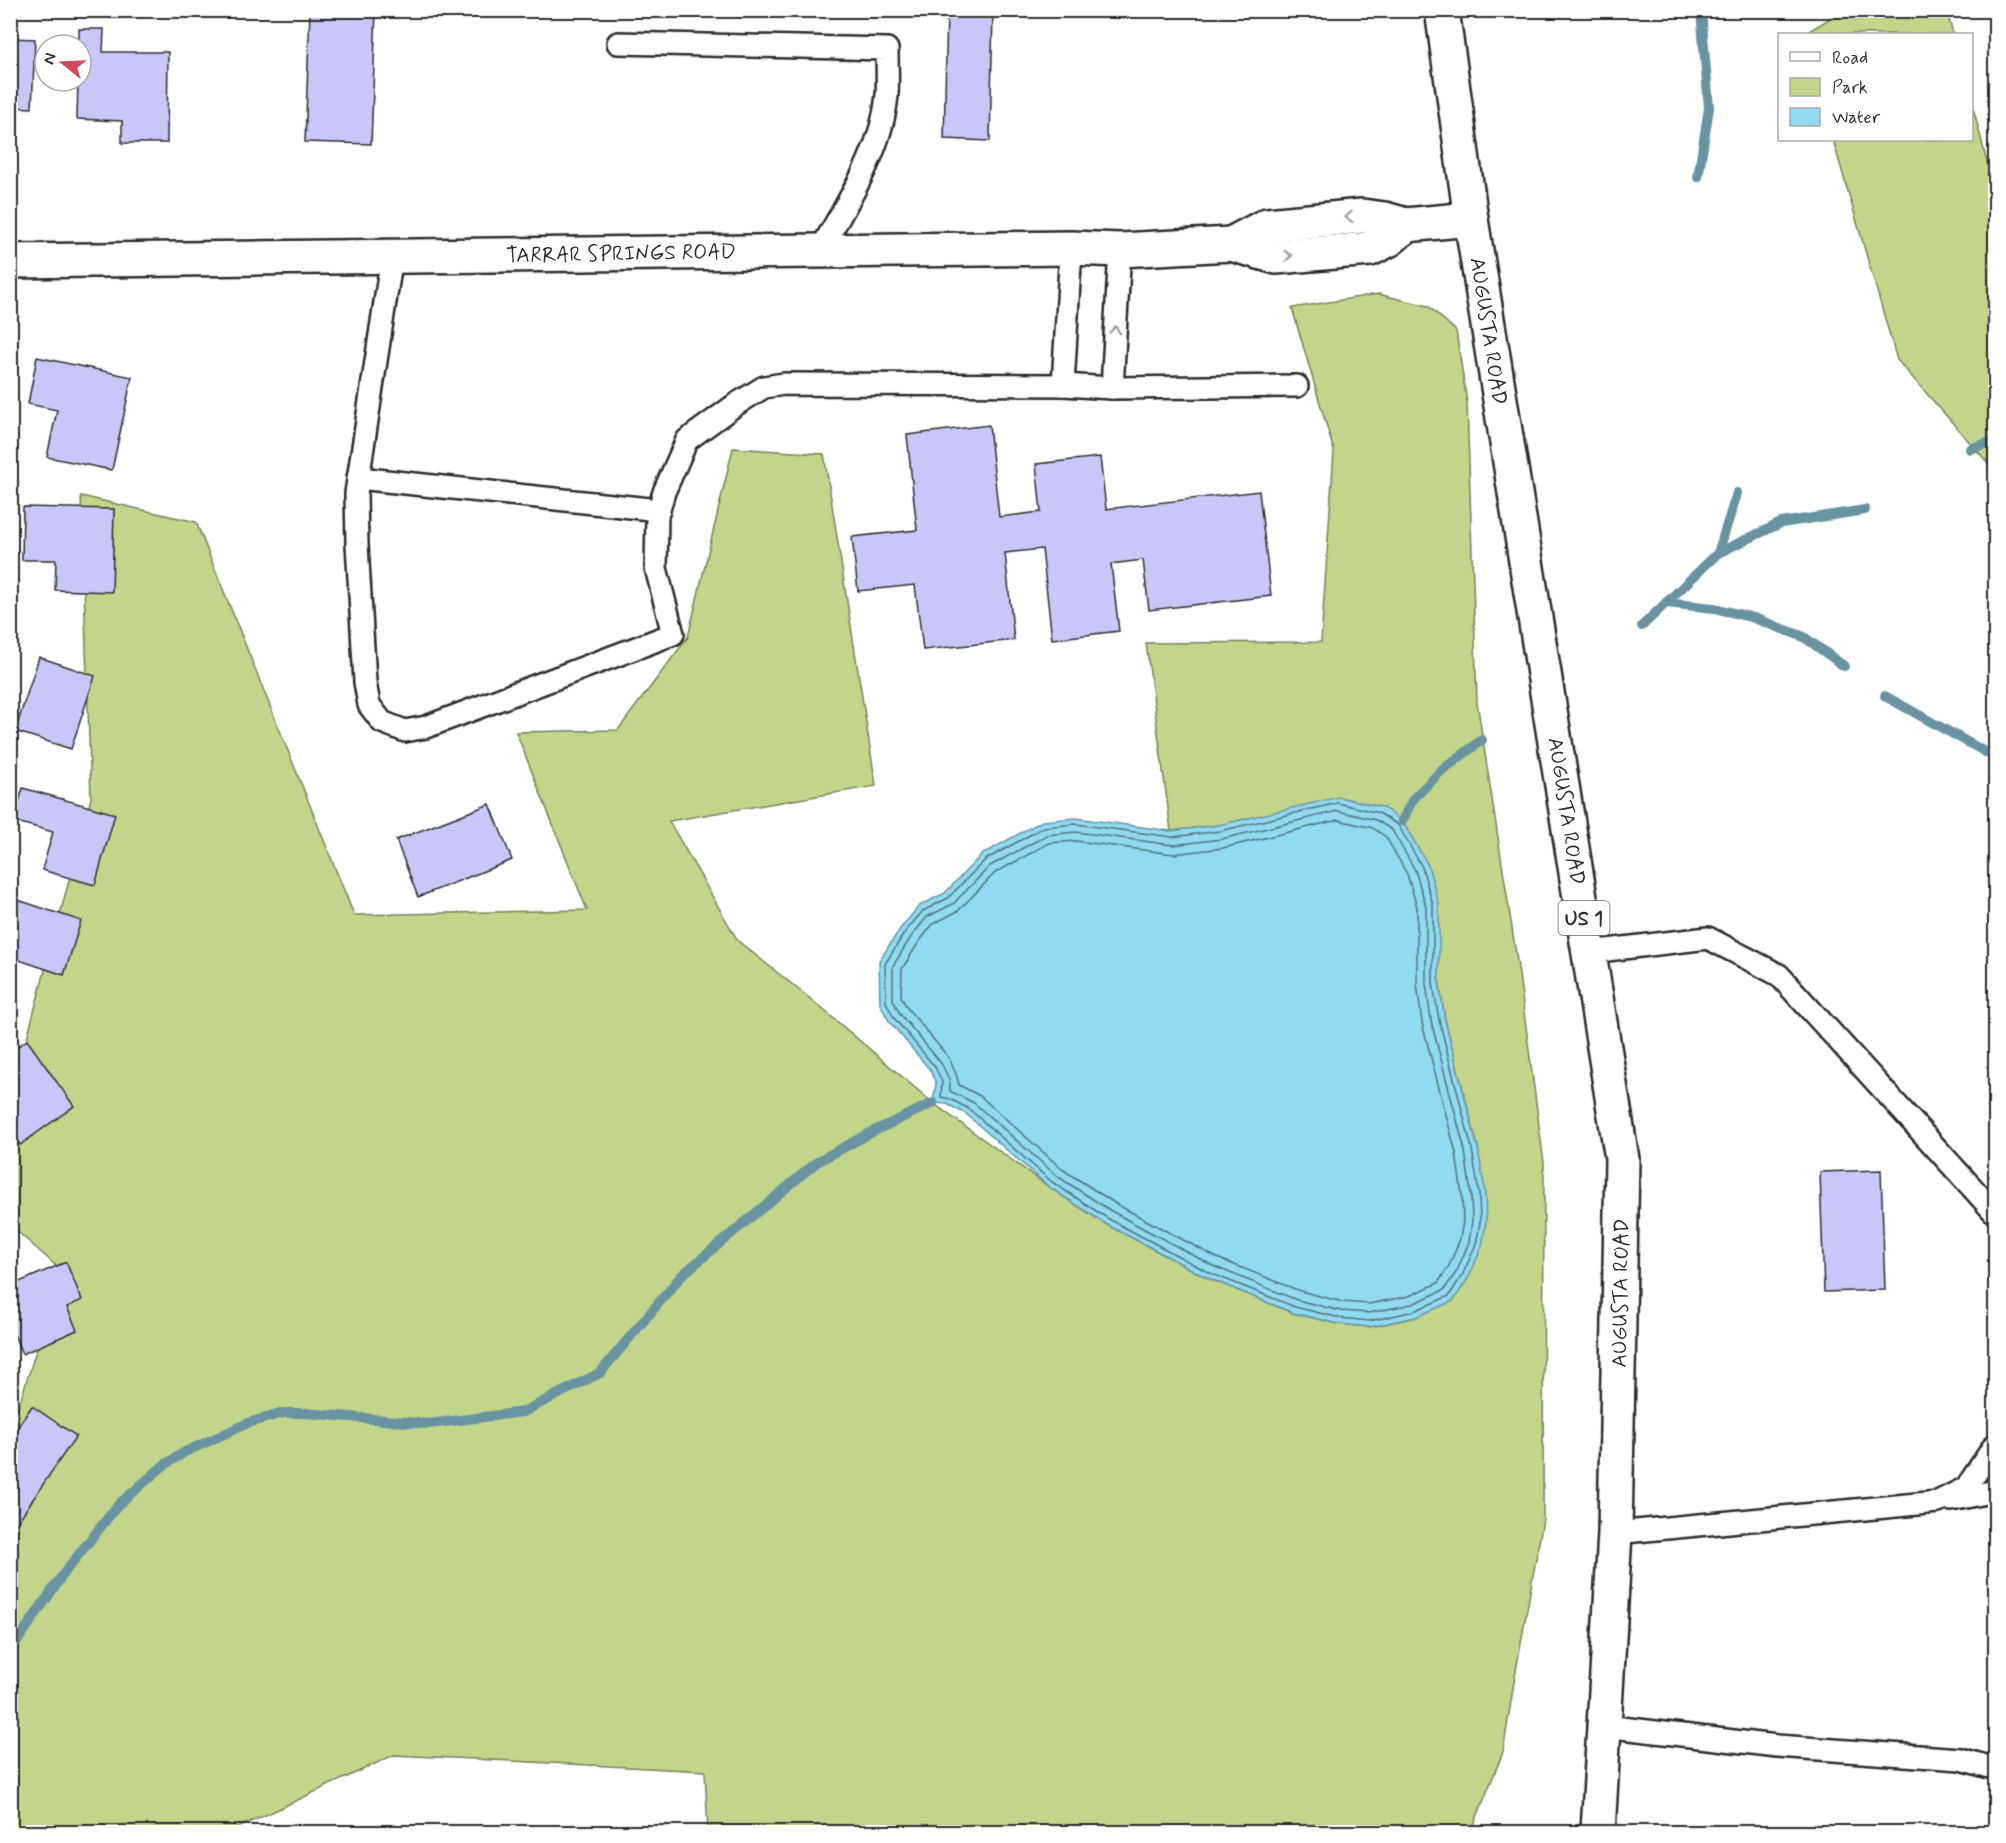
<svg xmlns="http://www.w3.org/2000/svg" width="2006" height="1843" viewBox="0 0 2006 1843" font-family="Mynerve,sans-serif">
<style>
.green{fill:#c2d58a;stroke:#76805a;stroke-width:1.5}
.water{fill:#90daf2;stroke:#6894a2;stroke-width:1.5}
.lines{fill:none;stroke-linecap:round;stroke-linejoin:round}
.shore{stroke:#53717b;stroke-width:1.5}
.stream{stroke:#6894a2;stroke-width:10}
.building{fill:#c9c7f9;stroke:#2b2b2b;stroke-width:1.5}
.lane-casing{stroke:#2b2b2b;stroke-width:26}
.street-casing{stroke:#2b2b2b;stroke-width:38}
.primary-casing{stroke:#2b2b2b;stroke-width:38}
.lane{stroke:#fff;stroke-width:21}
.street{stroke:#fff;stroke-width:33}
.primary{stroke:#fff;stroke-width:33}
.oneway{stroke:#a0a0a0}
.labels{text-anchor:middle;stroke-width:5;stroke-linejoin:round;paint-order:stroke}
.shield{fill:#fff;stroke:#6b6b6b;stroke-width:1.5}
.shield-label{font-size:20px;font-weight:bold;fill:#2b2b2b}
.street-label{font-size:21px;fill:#2b2b2b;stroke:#fff}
</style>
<rect width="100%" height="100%" fill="#fff"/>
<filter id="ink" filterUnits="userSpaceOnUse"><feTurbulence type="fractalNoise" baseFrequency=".0167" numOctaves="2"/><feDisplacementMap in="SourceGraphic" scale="12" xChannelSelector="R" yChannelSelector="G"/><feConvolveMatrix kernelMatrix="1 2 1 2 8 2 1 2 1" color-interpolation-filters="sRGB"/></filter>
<g filter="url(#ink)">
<g class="green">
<polygon points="1842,11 1947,11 1953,34 1804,34"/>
<polygon points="1972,103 1990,174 1995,179 1995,471 1897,360 1833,140 1972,140"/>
<polygon points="1378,294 1428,306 1456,331 1467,403 1477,702 1518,967 1544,1163 1543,1520 1514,1682 1503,1752 1471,1832 708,1832 705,1771 394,1755 229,1832 11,1832 11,1431 61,1270 11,1226 11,1098 91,798 81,496 196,522 354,915 587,910 516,732 618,730 688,637 733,448 824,454 876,786 669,821 738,941 813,1001 933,1103 1049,1187 1104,1223 1208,1278 1293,1313 1339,1324 1370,1327 1416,1317 1478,1148 1445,1020 1439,982 1219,825 1171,831 1146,643 1321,642 1334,451 1292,308"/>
</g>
<polygon class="water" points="1339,797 1382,807 1402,821 1428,865 1439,904 1439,982 1445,1020 1478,1148 1485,1193 1486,1222 1482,1246 1469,1277 1453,1301 1416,1317 1370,1327 1339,1324 1293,1313 1208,1278 1104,1223 1049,1187 966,1114 947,1104 933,1103 936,1083 930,1070 889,1021 880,1004 879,961 900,929 919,906 945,893 981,855 1042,821 1076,818 1171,831 1219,825"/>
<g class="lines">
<g class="shore">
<polygon points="1338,803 1379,813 1398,825 1422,867 1433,905 1433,983 1439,1020 1472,1149 1479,1194 1480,1222 1476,1244 1463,1274 1449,1296 1414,1311 1370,1321 1340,1318 1295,1307 1210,1273 1107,1218 1052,1182 969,1109 950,1099 941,1097 942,1082 935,1067 894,1018 886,1002 885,964 905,932 923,911 948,898 985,860 1044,827 1076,824 1172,837 1220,831"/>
<polygon points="1338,811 1376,820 1392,830 1415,870 1426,906 1426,983 1431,1021 1465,1151 1471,1195 1472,1221 1469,1242 1457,1271 1444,1290 1412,1304 1369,1313 1341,1311 1297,1300 1213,1266 1111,1211 1057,1176 974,1103 950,1091 949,1079 941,1063 900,1014 893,1000 893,966 911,937 927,917 953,904 990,866 1047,835 1076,832 1173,845 1222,839"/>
<polygon points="1338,820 1373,828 1386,837 1407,874 1417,907 1417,984 1422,1023 1456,1153 1462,1195 1463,1221 1460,1239 1449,1266 1438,1283 1409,1296 1369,1304 1343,1302 1300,1291 1217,1258 1116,1204 1062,1169 980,1096 959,1085 956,1074 949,1058 908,1009 901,997 902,969 919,942 933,924 958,911 995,873 1049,843 1076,841 1173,854 1223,848"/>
</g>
<g class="stream">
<polyline points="1698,177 1709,108 1701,10"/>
<polyline points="1970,449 1996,440"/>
<polyline points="1718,553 1737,493"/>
<polyline points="1666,603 1714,608 1754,618 1804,637 1844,666"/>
<polyline points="1642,626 1718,553 1781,523 1865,510"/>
<polyline points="1885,696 1996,758"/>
<polyline points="1402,821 1413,799 1440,772 1482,740"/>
<polyline points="10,1652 64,1573 118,1505 163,1466 185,1452 248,1423 283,1413 305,1413 429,1424 523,1412 600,1373 682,1275 817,1162 870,1133 933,1103"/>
</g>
</g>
<g class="building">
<polygon points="310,10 376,10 371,144 305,142"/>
<polygon points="947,11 993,12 990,141 944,139"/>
<polygon points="79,29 104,29 103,52 168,52 167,143 122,143 122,121 77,119 78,81 81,81 81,45 79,45"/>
<polygon points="10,38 35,39 32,108 10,107"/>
<polygon points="37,357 132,377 112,470 47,457 57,410 28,404"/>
<polygon points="989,425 999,517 1041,512 1036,464 1100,457 1106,509 1259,491 1271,596 1149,610 1143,560 1111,564 1119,631 1052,639 1042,549 1005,553 1014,640 923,650 915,585 858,591 852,537 917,530 907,435"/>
<polygon points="23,507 114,509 112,592 55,590 56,560 22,560"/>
<polygon points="39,657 95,676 71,749 15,731"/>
<polygon points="23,788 115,814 95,885 42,870 53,832 13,821"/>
<polygon points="490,804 512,860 418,897 396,840"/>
<polygon points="15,899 81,921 64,975 10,957 10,914"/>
<polygon points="27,1040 74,1106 20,1145 10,1131 10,1052"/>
<polygon points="1881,1170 1885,1290 1824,1292 1820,1172"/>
<polygon points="66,1262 82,1300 67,1307 77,1330 22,1354 10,1325 10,1286"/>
<polygon points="32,1406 76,1436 12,1530 10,1438"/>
</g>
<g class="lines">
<defs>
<g id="lane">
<path d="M618,43L887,49C887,64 888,80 887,95C882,152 847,202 820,251"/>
<polyline points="392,256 356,493 357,544 365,682 369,705 382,722 405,731 426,727 673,634 656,568 657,516 664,492 687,440 735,405 764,387 784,384 1063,385 1112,388 1297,386"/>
<polyline points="1063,385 1071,248"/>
<polyline points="1112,388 1120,250"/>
<polyline points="358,478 659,510"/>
<polyline points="1590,952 1708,938 1779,975 1996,1214"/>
<polyline points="1951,1500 1996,1491"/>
<polyline points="1615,1533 1938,1502 1966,1488 1996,1443"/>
<polyline points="1604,1726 1777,1746 1961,1759 1996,1769"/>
</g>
<g id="street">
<polyline points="1231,244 1267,225 1362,216 1385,219 1406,225 1471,219"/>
<polyline points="10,261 1071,248 1120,250 1231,244 1276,257 1370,249 1390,239 1406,225"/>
</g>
<polyline id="primary" points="1442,10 1471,219 1622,1159 1615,1533 1598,1832"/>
</defs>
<use href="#lane" class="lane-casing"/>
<use href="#street" class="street-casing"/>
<use href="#primary" class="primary-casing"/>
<use href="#lane" class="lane"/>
<use href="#street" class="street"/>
<use href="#primary" class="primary"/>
</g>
<defs><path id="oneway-chevron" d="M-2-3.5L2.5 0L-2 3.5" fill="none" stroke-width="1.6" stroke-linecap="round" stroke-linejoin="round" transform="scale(1.5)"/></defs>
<g class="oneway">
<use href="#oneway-chevron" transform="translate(1349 217) rotate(175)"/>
<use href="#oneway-chevron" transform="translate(1288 256) rotate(-5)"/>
<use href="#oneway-chevron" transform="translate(1115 330) rotate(-87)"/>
</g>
</g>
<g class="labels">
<rect class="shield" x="1558.5" y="901" width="51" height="34" rx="4.5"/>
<g class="shield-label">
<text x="1584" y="925">US 1</text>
</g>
<g class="street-label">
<text transform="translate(621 253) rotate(-1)" y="7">TARRAR SPRINGS ROAD</text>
<text transform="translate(1489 331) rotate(81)" y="7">AUGUSTA ROAD</text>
<text transform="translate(1567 811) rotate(81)" y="7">AUGUSTA ROAD</text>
<text transform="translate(1620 1293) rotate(-89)" y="7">AUGUSTA ROAD</text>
</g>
</g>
<rect width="2006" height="1843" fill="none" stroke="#fff" stroke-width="36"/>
<rect x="18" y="18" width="1970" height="1807" fill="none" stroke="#2b2b2b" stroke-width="2" filter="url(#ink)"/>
<rect x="1778" y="33" width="195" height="108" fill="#ffffff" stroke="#aaaaaa" stroke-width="1.5"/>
<rect x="1790" y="52" width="30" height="9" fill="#ffffff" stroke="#aaaaaa" stroke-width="1.5"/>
<text x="1832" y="63" font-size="18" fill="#2b2b2b">Road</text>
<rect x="1790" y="78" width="30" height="18" fill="#c2d58a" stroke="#aaaaaa" stroke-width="1.5"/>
<text x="1832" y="93" font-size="18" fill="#2b2b2b">Park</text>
<rect x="1790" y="108" width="30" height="18" fill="#90daf2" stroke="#aaaaaa" stroke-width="1.5"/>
<text x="1832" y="123" font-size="18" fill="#2b2b2b">Water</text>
<g transform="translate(63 63) rotate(288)"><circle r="28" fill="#ffffff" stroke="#aaaaaa" stroke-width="1.5"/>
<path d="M0-4.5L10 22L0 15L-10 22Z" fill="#d1495b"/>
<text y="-9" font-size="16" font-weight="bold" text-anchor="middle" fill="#2b2b2b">N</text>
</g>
</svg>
